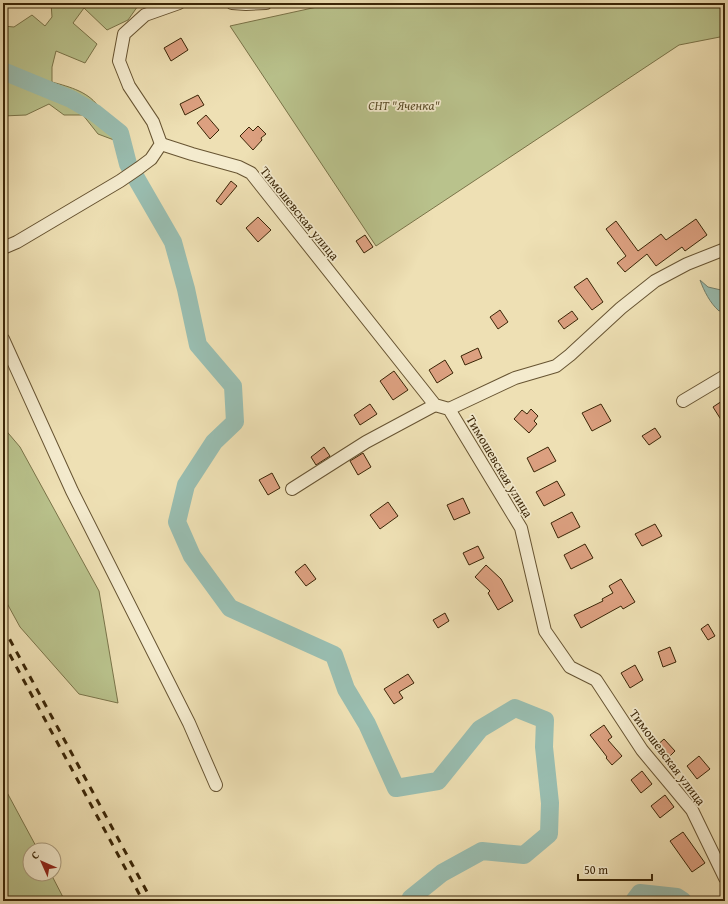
<svg xmlns="http://www.w3.org/2000/svg" width="728" height="904" viewBox="0 0 728 904" font-family="'Gentium Book Plus',serif">
<style>
.green{fill:#b9c28c;stroke:#7a7449}
.water{fill:#99bdb0;stroke:#73806c}
.lines{fill:none;stroke-linecap:round;stroke-linejoin:round}
.river{stroke:#99bdb0;stroke-width:18}
.building{fill:#dca080;stroke:#3a2506}
.minor-casing{stroke:#675432;stroke-width:14}
.minor{stroke:#f4ebce;stroke-width:12}
.rail{stroke:#3a2506;stroke-width:3;stroke-dasharray:7 7;stroke-linecap:butt}
.labels{text-anchor:middle;stroke-width:3.5;stroke-linejoin:round;paint-order:stroke}
.park-label{font-size:13px;font-style:italic;fill:#5a4c28;stroke:#f4ebce}
.street-label{font-size:13px;fill:#3a2506;stroke:#f4ebce}
</style>
<rect width="100%" height="100%" fill="#eee0b4"/>
<filter id="stains"><feTurbulence type="fractalNoise" baseFrequency=".005" numOctaves="4"/><feColorMatrix values="0 0 0 0 .2 0 0 0 0 .09 0 0 0 0 .02 0 0 0 .5 -.17"/></filter>
<radialGradient id="worn" r=".72"><stop offset=".6" stop-color="#630" stop-opacity="0"/><stop offset="1" stop-color="#630" stop-opacity=".3"/></radialGradient>
<g class="green">
<path d="M51,3H140L128,20L107,30L84,8L73,23L97,44L85,63L56,51L52,67V82C70,87 90,92 100,109C106,118 110,130 114,140L98,134L83,115H64L49,104L26,115L3,116V26L14,27L32,15L45,26L52,17Z"/>
<polygon points="330,3 725,3 725,36 679,45 376,246 230,26 317,7"/>
<polygon points="3,427 20,447 99,591 118,703 79,694 20,627 3,596"/>
<polygon points="3,785 38,850 30,850 30,874 51,874 65,901 3,901"/>
<polygon points="640,893 677,897 683,901 634,901"/>
</g>
<path class="water" d="M700,280L708,287L721,290L725,287V309L719,311C710,303 704,291 700,280Z"/>
<g class="lines">
<g class="river">
<polyline points="3,71 71,99 95,113 120,133 128,164 173,242 186,289 198,345 233,386 235,422 214,442 186,485 177,522 192,556 230,608 334,655 346,689 367,724 396,788 438,781 480,729 515,708 545,720 544,747 550,803 549,834 524,855 482,851 442,873 411,898 412,901"/>
<polyline points="634,901 640,893 677,897 683,901"/>
</g>
</g>
<g class="building">
<polygon points="181,38 188,50 171,61 164,48"/>
<polygon points="198,95 204,105 185,115 180,104"/>
<polygon points="206,115 219,130 210,139 197,123"/>
<polygon points="258,126 266,134 261,138 262,140 253,150 240,136 249,127 253,131"/>
<polygon points="231,181 237,186 221,205 216,201"/>
<polygon points="258,217 271,230 258,242 246,228"/>
<polygon points="696,219 707,235 685,251 682,247 656,266 647,254 625,272 617,263 626,256 606,229 616,221 638,251 661,234 666,240"/>
<polygon points="365,235 373,247 364,253 356,241"/>
<polygon points="587,278 603,302 592,310 574,287"/>
<polygon points="500,310 508,322 498,329 490,317"/>
<polygon points="572,311 578,319 564,329 558,321"/>
<polygon points="478,348 482,358 465,365 461,356"/>
<polygon points="445,360 453,373 437,383 429,370"/>
<polygon points="394,371 408,390 393,400 380,381"/>
<polygon points="722,401 725,406 725,426 713,407"/>
<polygon points="370,404 377,414 360,425 354,415"/>
<polygon points="601,404 611,421 592,431 582,413"/>
<polygon points="531,409 538,416 534,421 537,424 529,433 514,419 522,410 527,414"/>
<polygon points="655,428 661,437 649,445 642,436"/>
<polygon points="324,447 330,456 316,465 311,457"/>
<polygon points="548,447 556,461 534,472 527,458"/>
<polygon points="363,453 371,467 358,475 350,461"/>
<polygon points="272,473 280,488 268,495 259,480"/>
<polygon points="557,481 565,495 544,506 536,492"/>
<polygon points="463,498 470,513 454,520 447,505"/>
<polygon points="388,502 398,516 380,529 370,515"/>
<polygon points="572,512 580,527 558,538 551,523"/>
<polygon points="655,524 662,536 642,546 635,534"/>
<polygon points="585,544 593,558 571,569 564,555"/>
<polygon points="478,546 484,558 469,565 463,553"/>
<polygon points="305,564 316,579 306,586 295,572"/>
<polygon points="486,565 501,579 513,601 498,610 488,593 490,591 475,577"/>
<polygon points="621,579 635,602 623,609 621,606 581,628 574,615 603,601 602,599 613,593 609,586"/>
<polygon points="445,613 449,621 438,628 433,620"/>
<polygon points="708,624 715,636 708,640 701,629"/>
<polygon points="670,647 676,662 663,667 658,652"/>
<polygon points="635,665 643,680 630,688 621,673"/>
<polygon points="408,674 414,683 399,692 403,698 394,704 384,689"/>
<polygon points="604,725 612,737 608,740 622,756 612,765 606,758 607,757 590,735"/>
<polygon points="664,739 675,751 667,759 655,747"/>
<polygon points="699,756 710,769 697,779 687,766"/>
<polygon points="642,771 652,784 641,793 631,780"/>
<polygon points="665,795 674,807 660,818 651,806"/>
<polygon points="683,832 705,863 692,872 670,841"/>
</g>
<g class="lines">
<defs>
<g id="minor">
<polyline points="232,3 246,4 266,3"/>
<polyline points="161,144 192,154 239,167 251,173 435,405 449,409 521,528 545,631 570,667 596,680 642,750 692,810 725,878"/>
<polyline points="3,248 17,242 120,181 139,168 151,159 161,144 153,122 129,86 119,61 124,34 145,15 179,3"/>
<polyline points="3,339 72,491 189,723 216,785"/>
<polyline points="683,401 725,376"/>
<polyline points="449,409 515,378 556,366 570,355 621,308 655,281 687,264 725,249"/>
<polyline points="292,489 366,442 435,405"/>
</g>
</defs>
<use href="#minor" class="minor-casing"/>
<use href="#minor" class="minor"/>
<g class="rail">
<polyline points="3,627 152,901"/>
<polyline points="3,642 143,901"/>
</g>
</g>
<g class="labels">
<g class="park-label">
<text x="404" y="110">СНТ "Яченка"</text>
</g>
<g class="street-label">
<text transform="translate(300 213) rotate(51)" y="5">Тимошевская улица</text>
<text transform="translate(500 466) rotate(59)" y="5">Тимошевская улица</text>
<text transform="translate(668 757) rotate(53)" y="5">Тимошевская улица</text>
</g>
</g>
<rect width="728" height="904" fill="none" stroke="#eee0b4" stroke-width="16"/>
<rect x="4" y="4" width="720" height="896" fill="none" stroke="#3a2506" stroke-width="2"/>
<rect x="8" y="8" width="712" height="888" fill="none" stroke="#3a2506"/>
<g transform="translate(42 862) rotate(315)"><circle r="19" fill="#f4ebce" stroke="#aa9c7e"/>
<path d="M0-3L7 15L0 10L-7 15Z" fill="#8f2418"/>
<text y="-6" font-size="11" font-weight="bold" text-anchor="middle" fill="#3a2506">С</text>
</g>
<path d="M578 874v6h74v-6" fill="none" stroke="#3a2506" stroke-width="2"/>
<text x="584" y="874" font-size="12" fill="#3a2506" stroke="#f4ebce" stroke-width="3" paint-order="stroke">50 m</text>
<rect width="100%" height="100%" filter="url(#stains)"/>
<rect width="100%" height="100%" fill="url(#worn)"/>
</svg>
